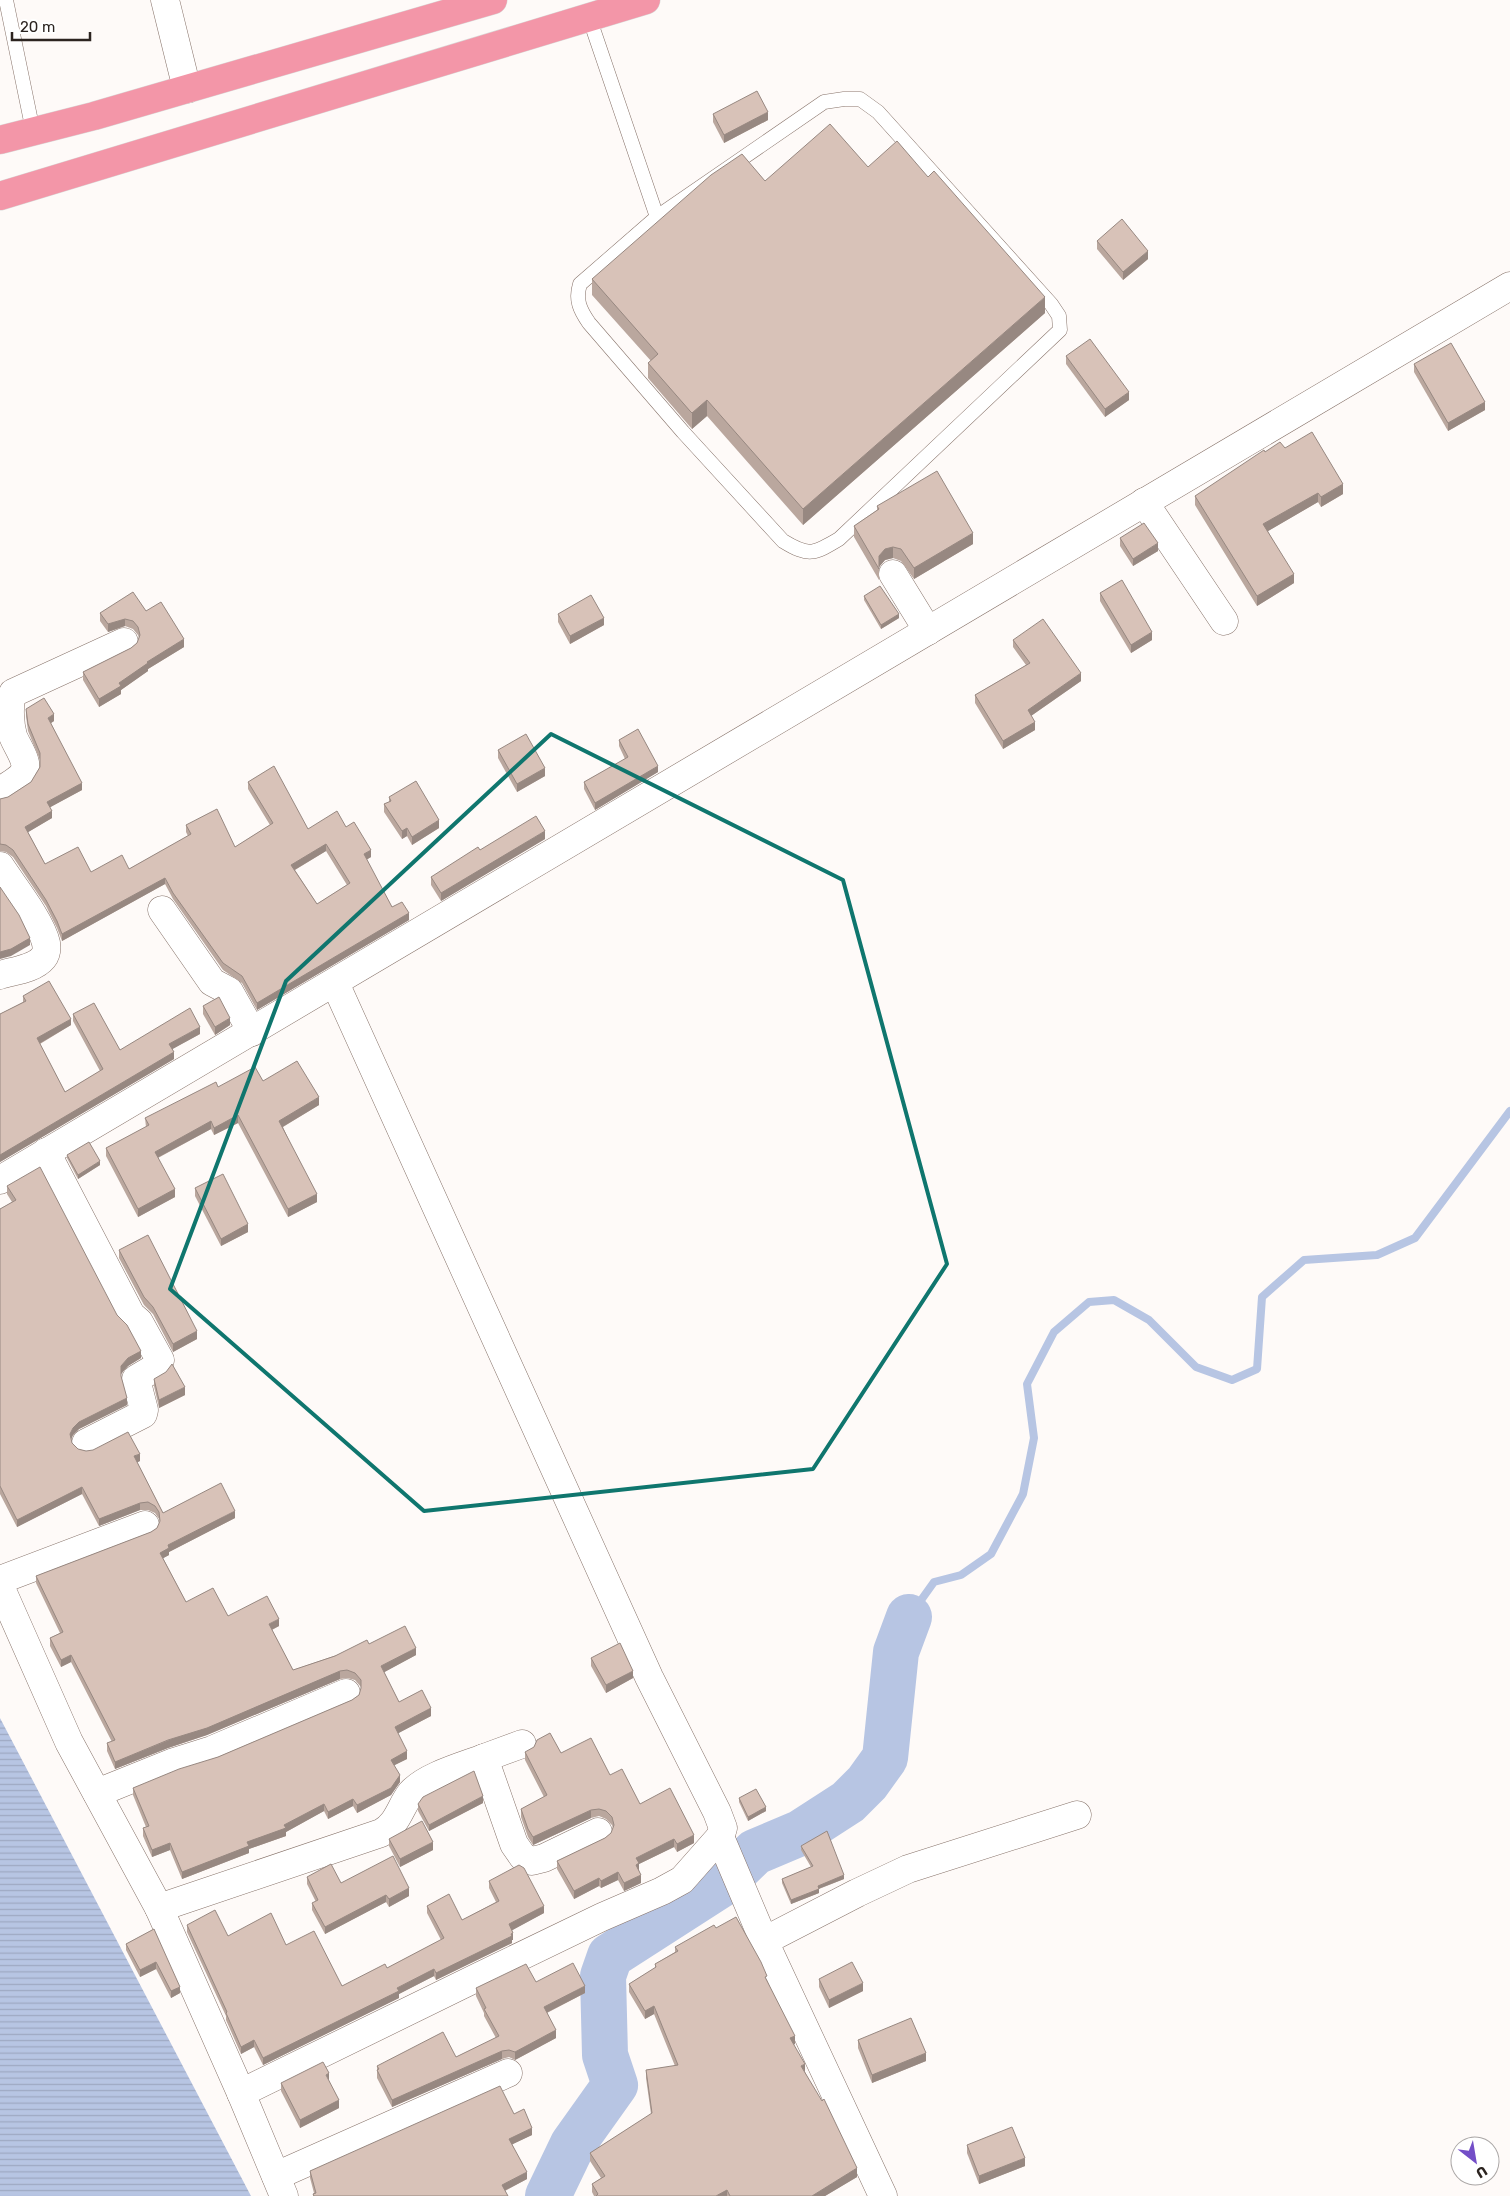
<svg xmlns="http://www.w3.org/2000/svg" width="1510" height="2196" viewBox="0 0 1510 2196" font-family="Rubik,sans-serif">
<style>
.water{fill:url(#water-rules)}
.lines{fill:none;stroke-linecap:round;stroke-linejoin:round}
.stream{stroke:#b7c5e3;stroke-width:8}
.river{stroke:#b7c5e3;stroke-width:46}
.service-casing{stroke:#87736a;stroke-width:15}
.minor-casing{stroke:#87736a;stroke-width:29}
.trunk-casing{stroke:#d9d8d7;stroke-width:29}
.service{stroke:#fff;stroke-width:14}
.minor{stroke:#fff;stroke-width:28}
.trunk{stroke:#f396a8;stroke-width:28}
.wall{fill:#baa79e;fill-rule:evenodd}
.shaded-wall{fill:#978881}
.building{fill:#d8c2b8;stroke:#978881;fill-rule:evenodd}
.marked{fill:none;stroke:#0f766e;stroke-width:4;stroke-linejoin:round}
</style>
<defs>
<pattern id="water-rules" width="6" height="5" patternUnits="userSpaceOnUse" patternTransform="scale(1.25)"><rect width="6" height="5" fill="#b7c5e3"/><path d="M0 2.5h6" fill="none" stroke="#9ea9c2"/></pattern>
</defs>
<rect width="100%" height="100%" fill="#fefaf8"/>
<polygon class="water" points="0,1718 251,2196 0,2196"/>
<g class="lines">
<polyline class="stream" points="909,1617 934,1582 961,1575 991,1554 1023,1494 1034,1438 1027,1384 1054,1332 1089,1302 1114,1300 1149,1320 1196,1367 1232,1380 1257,1369 1262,1297 1304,1260 1377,1255 1415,1238 1510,1111"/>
<polyline class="river" points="548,2196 573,2144 615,2085 605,2055 603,1976 610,1956 722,1884 755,1852 800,1833 848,1802 867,1783 885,1758 896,1652 909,1617"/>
<defs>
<g id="service">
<polyline points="6,0 33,131"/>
<polyline points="589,17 657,217"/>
<path d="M844,99H860L878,112L1051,304L1059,316L1060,330L839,539C814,554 809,557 783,541L683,432L589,323C580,310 575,300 580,284L657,217L824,102Z"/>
</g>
<g id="minor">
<polyline points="165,0 187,89"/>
<polyline points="1144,502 1224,621"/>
<polyline points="893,574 928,631"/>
<path d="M0,791C7,786 20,780 24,772C30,763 16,745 13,736C10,725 8,704 13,693L124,642"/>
<path d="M0,866C13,886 41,921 46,943C47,949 47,953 43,958C34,969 13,971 0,975"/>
<polyline points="162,910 212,982 229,991 252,1032"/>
<polyline points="46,1152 131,1315 139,1322 160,1360 158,1366 136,1379 144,1410 143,1414 86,1443"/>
<polyline points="0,1180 1510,286"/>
<polyline points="0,1580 145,1525"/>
<polyline points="0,1586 69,1742 159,1908 241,2093 284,2196"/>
<polyline points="484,1758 522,1744"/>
<polyline points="97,1793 174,1762 212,1750 346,1693"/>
<polyline points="720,1837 764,1941 883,2196"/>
<path d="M159,1908L381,1833C398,1824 400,1807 411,1793C426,1776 463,1766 484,1758L514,1844L523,1857L532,1861L544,1858L598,1832"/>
<polyline points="764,1941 857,1893 908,1869 1077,1815"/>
<polyline points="241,2093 480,1976 602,1917 662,1891 682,1880 720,1837 723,1828 717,1812 649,1677 335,983"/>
<polyline points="276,2176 508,2073"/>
</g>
<g id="trunk">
<polyline points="0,140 94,116 493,0"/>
<polyline points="0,196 646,0"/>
</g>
</defs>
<use href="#service" class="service-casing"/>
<use href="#minor" class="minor-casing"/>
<use href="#trunk" class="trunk-casing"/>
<use href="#service" class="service"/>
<use href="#minor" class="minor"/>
<use href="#trunk" class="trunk"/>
</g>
<g class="wall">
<polygon points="713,114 768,120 724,143 713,122"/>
<polygon points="868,167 1045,313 803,525 707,416 692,429 648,378 648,363 651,361 592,295 592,279 765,181"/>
<polygon points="1097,241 1148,259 1123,280 1097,249"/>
<polygon points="1066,356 1129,400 1105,417 1066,364"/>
<polygon points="1414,364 1485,410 1448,431 1414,372"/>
<polygon points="1285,448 1343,494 1321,507 1318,502 1268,531 1294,583 1257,606 1195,505 1195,496"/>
<polygon points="877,506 973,544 914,579 901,561 893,558 885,560 879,567 879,580 854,537 854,526 877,510"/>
<polygon points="1120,538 1158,551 1133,566 1120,546"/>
<polygon points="1100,593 1152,640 1131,653 1100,601"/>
<polygon points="864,596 899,618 881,629 864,600"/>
<polygon points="146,611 184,647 148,669 148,671 121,690 121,694 99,707 83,680 83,672 131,648 137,643 139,638 138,635 133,629 125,626 108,632 100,621 100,613"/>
<polygon points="558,614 604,625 570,644 558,622"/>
<polygon points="1013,640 1081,681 1031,716 1035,730 1003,749 975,703 975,695 1026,665 1013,647"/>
<path d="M26,709L54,721L51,723L82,790L50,807L52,818L28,832L45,864L91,872L129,869L188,836L186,832V825L235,847L270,825L248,789V782L308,829L346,827L371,857L366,860L392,907L409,920L257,1010L242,983L223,970L173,899L165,884L62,941L57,928L46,906L13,857L6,852L0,851V799L8,797L31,782L40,767V760L28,731L26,716ZM326,851L347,885L317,904L295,870Z"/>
<polygon points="619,740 658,772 595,810 584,789 584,782 625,759 619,746"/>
<polygon points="498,750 545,776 517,792 498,758"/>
<polygon points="389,797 439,828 412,845 407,836 402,839 384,812 384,804 389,802"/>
<polygon points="545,839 441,901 431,885 431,877 480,850"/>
<polygon points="23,996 71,1025 40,1044 65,1092 100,1071 73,1021 73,1014 120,1050 200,1034 172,1049 174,1059 0,1162 0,1014 23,1002"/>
<polygon points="203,1006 230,1025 215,1035 203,1014"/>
<polygon points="263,1081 319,1105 283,1127 317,1202 288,1217 238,1123 214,1135 211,1129 158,1158 175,1197 138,1217 106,1156 106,1148 146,1127 145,1118 218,1087"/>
<polygon points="67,1155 100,1165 78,1179 67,1158"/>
<polygon points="7,1186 117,1315 141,1358 128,1366 121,1374 121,1377 127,1405 79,1429 73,1435 71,1439 72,1443 78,1449 86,1451 140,1461 137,1462 163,1513 235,1518 169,1552 169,1555 163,1558 186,1602 228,1616 279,1626 272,1630 293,1670 369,1644 416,1655 384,1672 399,1702 431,1716 398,1733 407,1759 394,1765 400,1782 391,1795 357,1813 353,1806 328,1819 324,1811 286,1832 286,1836 249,1849 249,1853 182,1879 170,1850 152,1857 143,1836 143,1828 146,1827 133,1795 133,1788 218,1757 352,1700 359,1695 361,1690 361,1687 355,1680 347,1678 340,1679 207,1735 168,1748 115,1769 107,1751 107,1743 112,1742 71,1662 61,1667 50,1646 50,1638 60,1633 36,1583 36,1576 151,1532 157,1528 160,1522 159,1519 155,1513 148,1510 140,1510 99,1526 82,1494 17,1527 0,1494 0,1209 12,1202 7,1194"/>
<polygon points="195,1188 248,1232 221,1246 195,1196"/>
<polygon points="119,1250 197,1339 173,1352 153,1314 144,1305 119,1258"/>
<polygon points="154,1379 185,1395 159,1408 154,1386"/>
<polygon points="591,1658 633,1678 606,1693 591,1666"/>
<polygon points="525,1752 561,1753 610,1775 640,1804 694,1843 677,1852 674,1847 639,1864 639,1870 641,1883 624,1891 618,1880 601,1888 599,1886 574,1899 557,1869 557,1861 605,1838 611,1833 613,1828 612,1825 606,1819 599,1816 591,1818 533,1845 528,1837 521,1817 521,1809 544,1797 525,1760"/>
<polygon points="739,1798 766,1811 748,1821 739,1802"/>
<polygon points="483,1803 429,1831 418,1811 418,1804"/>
<polygon points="389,1839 433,1850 400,1867 389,1846"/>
<polygon points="801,1846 844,1879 819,1889 819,1893 791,1904 782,1883 782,1879 811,1867 801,1850"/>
<polygon points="307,1877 341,1883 409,1896 389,1907 386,1902 325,1934 312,1910 312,1903 316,1902 307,1884"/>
<polygon points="489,1881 544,1913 512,1930 513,1940 512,1940 512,1943 436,1980 434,1976 399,1994 399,1998 263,2065 254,2047 241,2054 226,2020 226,2016 187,1932 187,1925 228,1936 286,1945 342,1986 387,1968 441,1940 427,1913 427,1906 462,1920 496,1902 489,1888"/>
<polygon points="716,1928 767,1980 795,2044 793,2044 805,2072 857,2177 825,2196 594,2196 592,2192 592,2184 601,2178 590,2161 590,2153 651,2114 646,2078 646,2070 675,2066 654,2014 645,2019 629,1992 629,1984 655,1968 655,1964 675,1952 675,1947"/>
<polygon points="154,1929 180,1993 171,1998 156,1969 140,1977 126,1950 126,1944"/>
<polygon points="819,1979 863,1991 829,2008 819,1987"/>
<polygon points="536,1982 585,1993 547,2013 556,2038 515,2060 509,2057 502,2059 392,2107 377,2078 377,2066 456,2057 496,2038 484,2016 484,2013 476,1996 476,1988"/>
<polygon points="858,2040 926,2061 872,2083 858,2048"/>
<polygon points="329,2081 339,2108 300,2128 281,2091 281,2083"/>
<polygon points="514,2114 532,2135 512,2144 527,2179 505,2191 508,2196 313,2196 313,2194 314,2193 310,2178 310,2171"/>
<polygon points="967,2145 1025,2166 979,2184 967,2153"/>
</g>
<g class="shaded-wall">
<polygon points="768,112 768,120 724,143 724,135"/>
<polygon points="1148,251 1148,259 1123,280 1123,272"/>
<polygon points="1045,297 1045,313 803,525 803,509"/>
<polygon points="1129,392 1129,400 1105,417 1105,409"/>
<polygon points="707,400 707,416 692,429 692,413"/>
<polygon points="1485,402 1485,410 1448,431 1448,423"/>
<polygon points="1343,484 1343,494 1321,507 1321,497"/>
<polygon points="1318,493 1318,502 1263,534 1263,524"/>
<polygon points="973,533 973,544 914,579 914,568"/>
<polygon points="1158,543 1158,551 1133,566 1133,559"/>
<polygon points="893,547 893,558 885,560 879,567 879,580 879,556 885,549"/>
<polygon points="1294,574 1294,583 1257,606 1257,596"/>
<polygon points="899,614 899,618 881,629 881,625"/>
<polygon points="604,618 604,625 570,644 570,636"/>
<polygon points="125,619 125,626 108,632 108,624"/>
<polygon points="1152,632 1152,640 1131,653 1131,645"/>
<polygon points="184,639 184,647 148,669 148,671 121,690 121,694 99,707 99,699 119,683 147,662"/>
<polygon points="1081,673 1081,681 1028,718 1028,710"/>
<polygon points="54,714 54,721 48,725 48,718"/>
<polygon points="1035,722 1035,730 1003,749 1003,741"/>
<polygon points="658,766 658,772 595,810 595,803"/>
<polygon points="545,768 545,776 517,792 517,784"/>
<polygon points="82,783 82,790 47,809 47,802"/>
<polygon points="52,811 52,818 25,834 25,827"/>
<polygon points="439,820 439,828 412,845 412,837"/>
<polygon points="407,828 407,836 402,839 402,831"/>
<polygon points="545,831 545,839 441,901 441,893"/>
<polygon points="326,844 326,851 291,872 291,865"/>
<polygon points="371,850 371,857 364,861 364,854"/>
<polygon points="165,878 165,884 62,941 62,934"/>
<polygon points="409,913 409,920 257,1010 257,1003"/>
<polygon points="30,938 30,945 11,956 0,959 0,952"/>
<polygon points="230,1018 230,1025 215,1035 215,1027"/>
<polygon points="71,1019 71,1025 37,1045 37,1038"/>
<polygon points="200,1027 200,1034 169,1051 169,1044"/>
<polygon points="174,1052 174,1059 0,1162 0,1155"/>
<polygon points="319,1097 319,1105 279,1129 279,1121"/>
<polygon points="238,1115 238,1123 214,1135 214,1128"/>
<polygon points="211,1121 211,1129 155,1159 155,1152"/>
<polygon points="100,1161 100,1165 78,1179 78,1175"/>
<polygon points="175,1189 175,1197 138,1217 138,1209"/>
<polygon points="317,1194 317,1202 288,1217 288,1209"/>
<polygon points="248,1224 248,1232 221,1246 221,1239"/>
<polygon points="197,1331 197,1339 173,1352 173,1344"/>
<polygon points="141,1351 141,1358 128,1366 121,1374 121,1383 121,1366 128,1358"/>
<polygon points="185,1387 185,1395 159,1408 159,1400"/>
<polygon points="127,1398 127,1405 79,1429 73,1435 70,1442 70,1434 73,1428 79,1422"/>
<polygon points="140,1454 140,1461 134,1464 134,1456"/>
<polygon points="82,1487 82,1494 17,1527 17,1520"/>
<polygon points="140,1503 140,1510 99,1526 99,1519"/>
<polygon points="235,1511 235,1518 169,1552 169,1555 160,1560 160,1553 168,1545"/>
<polygon points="279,1619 279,1626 269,1631 269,1624"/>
<polygon points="416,1648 416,1655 381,1674 381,1666"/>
<polygon points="71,1655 71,1662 61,1667 61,1660"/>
<polygon points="340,1671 340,1679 207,1735 168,1748 115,1769 115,1762"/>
<polygon points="633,1671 633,1678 606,1693 606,1685"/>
<polygon points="431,1708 431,1716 395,1735 395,1727"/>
<polygon points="407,1751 407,1759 391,1767 391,1760"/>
<polygon points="400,1775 400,1782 391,1795 357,1813 357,1805"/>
<polygon points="483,1796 483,1803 429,1831 429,1825"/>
<polygon points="353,1799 353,1806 328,1819 328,1812"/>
<polygon points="324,1804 324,1811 286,1832 286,1836 249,1849 249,1853 182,1879 182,1872 284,1825"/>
<polygon points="766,1807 766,1811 748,1821 748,1817"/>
<polygon points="591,1810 591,1818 533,1845 533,1837"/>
<polygon points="694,1835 694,1843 677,1852 677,1844"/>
<polygon points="674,1839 674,1847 639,1864 639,1871 636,1872 636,1858"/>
<polygon points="433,1842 433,1850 400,1867 400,1859"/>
<polygon points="170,1843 170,1850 152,1857 152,1850"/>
<polygon points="618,1872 618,1880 601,1888 601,1881"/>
<polygon points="641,1875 641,1883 624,1891 624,1883"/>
<polygon points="844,1875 844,1879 818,1889 818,1886"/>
<polygon points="599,1878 599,1886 574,1899 574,1891"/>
<polygon points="409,1888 409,1896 389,1907 389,1899"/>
<polygon points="819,1889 819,1893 791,1904 791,1900"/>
<polygon points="386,1895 386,1902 325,1934 325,1927"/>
<polygon points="544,1906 544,1913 509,1932 509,1924"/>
<polygon points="513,1933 513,1940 512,1940 512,1943 436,1980 436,1973"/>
<polygon points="156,1962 156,1969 140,1977 140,1970"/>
<polygon points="434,1969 434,1976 399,1994 399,1998 263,2065 263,2058"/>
<polygon points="863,1983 863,1991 829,2008 829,2000"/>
<polygon points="585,1986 585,1993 544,2014 544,2007"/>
<polygon points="180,1987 180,1993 171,1998 171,1991"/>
<polygon points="654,2006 654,2014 645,2019 645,2011"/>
<polygon points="556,2030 556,2038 515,2060 515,2052"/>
<polygon points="795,2036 795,2044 790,2047 790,2038"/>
<polygon points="254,2040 254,2047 241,2054 241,2047"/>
<polygon points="502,2051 502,2059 392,2107 392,2100"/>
<polygon points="926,2053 926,2061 872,2083 872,2075"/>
<polygon points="805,2064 805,2072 801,2066"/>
<polygon points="329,2073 329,2081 326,2075"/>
<polygon points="339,2100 339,2108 300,2128 300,2120"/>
<polygon points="532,2128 532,2135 509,2146 509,2139"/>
<polygon points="1025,2158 1025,2166 979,2184 979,2176"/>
<polygon points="857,2168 857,2177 825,2196 812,2196"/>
<polygon points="527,2172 527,2179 502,2192 502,2185"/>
<polygon points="727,2190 727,2196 716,2196"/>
</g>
<g class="building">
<polygon points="757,91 768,112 724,135 713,114"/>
<polygon points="830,124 868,167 897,141 928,177 934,171 1045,297 803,509 707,400 692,413 690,411 648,363 658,354 592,279 711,175 742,154 765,181"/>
<polygon points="1122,219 1148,251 1123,272 1097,241"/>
<polygon points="1090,339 1129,392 1105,409 1066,356"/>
<polygon points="1451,343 1485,402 1448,423 1414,364"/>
<polygon points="1312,432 1343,484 1321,497 1318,493 1263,524 1294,574 1257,596 1195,496 1264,450 1265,452 1280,442 1285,448"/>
<polygon points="937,471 973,533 914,568 901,549 893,547 885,549 879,556 879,569 854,526 879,509 877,506"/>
<polygon points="1144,523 1158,543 1133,559 1120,538"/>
<polygon points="1122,580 1152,632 1131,645 1100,593"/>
<polygon points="880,586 899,614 881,625 864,596"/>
<polygon points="133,592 146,611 161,602 184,639 147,662 148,663 119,683 121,686 99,699 83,672 131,648 137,643 140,635 138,627 133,621 125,619 108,624 100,613"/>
<polygon points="591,595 604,618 570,636 558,614"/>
<polygon points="1043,619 1081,673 1028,710 1035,722 1003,741 975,695 1030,663 1013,640"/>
<path d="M44,698L54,714L48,718L82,783L47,802L52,811L25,827L45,864L78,847L91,872L122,855L129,869L191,834L186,825L217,809L235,847L273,823L248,782L274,766L308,829L337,811L346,827L354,822L371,850L364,854L392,907L402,902L409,913L257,1003L242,976L223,963L173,893L165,878L62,934L57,921L46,900L13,850L6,845L0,844V799L8,797L31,782L40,767V753L28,724L26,709ZM326,844L350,883L317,904L291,865Z"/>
<polygon points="638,729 658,766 595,803 584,782 628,757 619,740"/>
<polygon points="526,734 545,768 517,784 498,750"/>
<polygon points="416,781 439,820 412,837 407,828 402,831 384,804 391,801 389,797"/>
<polygon points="536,816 545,831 441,893 431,877 478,847 480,850"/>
<polygon points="0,887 19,915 30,938 11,949 0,952"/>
<polygon points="49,981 71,1019 37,1038 65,1092 103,1069 73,1014 94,1003 120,1050 190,1008 200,1027 169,1044 174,1052 0,1155 0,1014 26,1001 23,996"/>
<polygon points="219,997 230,1018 215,1027 203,1006"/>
<polygon points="297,1061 319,1097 279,1121 317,1194 288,1209 238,1115 214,1128 211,1121 155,1152 175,1189 138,1209 106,1148 149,1125 145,1118 216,1082 218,1087 255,1067 263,1081"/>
<polygon points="89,1142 100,1161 78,1175 67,1155"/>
<polygon points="40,1167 117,1315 127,1325 141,1351 128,1358 121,1366 121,1376 127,1398 79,1422 73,1428 70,1434 72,1443 78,1449 86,1451 93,1450 128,1432 140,1454 134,1456 163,1513 221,1483 235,1511 168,1545 169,1548 160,1553 186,1602 213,1588 228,1616 267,1596 279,1619 269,1624 293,1670 335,1656 367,1640 369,1644 405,1626 416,1648 381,1666 399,1702 422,1690 431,1708 395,1727 407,1751 391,1760 400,1775 391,1788 357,1805 353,1799 328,1812 324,1804 284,1825 286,1828 247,1842 249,1846 182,1872 170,1843 152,1850 143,1828 149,1826 133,1788 179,1769 218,1757 352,1700 359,1695 361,1688 361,1680 355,1673 347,1670 340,1671 207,1728 168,1740 115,1762 107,1743 115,1740 71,1655 61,1660 50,1638 63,1632 36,1576 151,1532 157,1528 160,1521 159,1512 155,1506 148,1502 140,1503 99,1519 82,1487 17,1520 0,1486 0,1209 16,1200 7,1186"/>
<polygon points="223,1174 248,1224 221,1239 195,1188"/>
<polygon points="148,1235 197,1331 173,1344 153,1307 144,1297 119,1250"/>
<polygon points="172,1364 185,1387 159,1400 154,1379 166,1372"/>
<polygon points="620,1643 633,1671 606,1685 591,1658"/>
<polygon points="550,1733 561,1753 591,1738 610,1775 622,1769 640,1804 670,1788 694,1835 677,1844 674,1839 636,1858 639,1863 636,1865 641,1875 624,1883 618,1872 601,1881 599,1878 574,1891 557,1861 605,1838 611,1833 614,1825 612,1817 606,1811 599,1809 591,1810 533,1837 528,1829 521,1809 547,1795 525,1752 534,1747 537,1740"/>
<polygon points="474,1771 483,1796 429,1825 418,1804 423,1797"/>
<polygon points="756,1789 766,1807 748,1817 739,1798"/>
<polygon points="422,1821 433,1842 400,1859 389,1839"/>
<polygon points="827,1831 844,1875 818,1886 819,1889 791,1900 782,1879 813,1866 801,1846"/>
<polygon points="393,1856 409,1888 389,1899 386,1895 325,1927 312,1903 318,1900 307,1877 331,1864 341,1883"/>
<polygon points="519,1865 524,1868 544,1906 509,1924 513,1933 511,1934 512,1936 436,1973 434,1969 397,1988 399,1991 263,2058 254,2040 241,2047 226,2013 227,2012 187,1925 215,1910 228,1936 271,1913 286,1945 314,1931 342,1986 385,1964 387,1968 444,1938 427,1906 449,1894 462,1920 499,1901 489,1881"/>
<polygon points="736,1917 761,1962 767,1976 765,1977 795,2036 790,2038 805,2064 801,2066 822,2101 824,2099 857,2168 812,2196 730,2196 727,2190 716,2196 596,2196 598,2194 592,2184 605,2176 590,2153 652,2113 646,2070 678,2065 654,2006 645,2011 629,1984 656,1967 655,1964 678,1951 675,1947 714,1925 716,1928"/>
<polygon points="154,1929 180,1987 171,1991 156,1962 140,1970 126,1944"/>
<polygon points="852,1962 863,1983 829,2000 819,1979"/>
<polygon points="573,1963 585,1986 544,2007 556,2030 515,2052 509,2050 502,2051 392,2100 377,2070 379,2069 377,2066 443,2032 456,2057 499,2036 484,2009 486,2008 476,1988 526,1964 536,1982"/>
<polygon points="911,2018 926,2053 872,2075 858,2040"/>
<polygon points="323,2062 329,2073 326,2075 339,2100 300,2120 281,2083"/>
<polygon points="500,2086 514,2114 524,2109 532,2128 509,2139 527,2172 502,2185 508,2196 314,2196 313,2194 316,2193 310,2171"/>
<polygon points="1012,2127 1025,2158 979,2176 967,2145"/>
</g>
<path class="marked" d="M551,734L843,880L947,1264L813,1469L424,1511L170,1289L286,981Z"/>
<g transform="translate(1475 2161) rotate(149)"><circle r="24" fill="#ffffff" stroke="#aba7a6"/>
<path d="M0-4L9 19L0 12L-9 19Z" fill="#734ec7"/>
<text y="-8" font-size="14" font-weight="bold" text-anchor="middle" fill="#2c2420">U</text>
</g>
<path d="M12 32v8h78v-8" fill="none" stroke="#2c2420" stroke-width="2.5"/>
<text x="20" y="32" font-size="15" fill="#2c2420" stroke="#ffffff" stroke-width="4" paint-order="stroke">20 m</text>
</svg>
